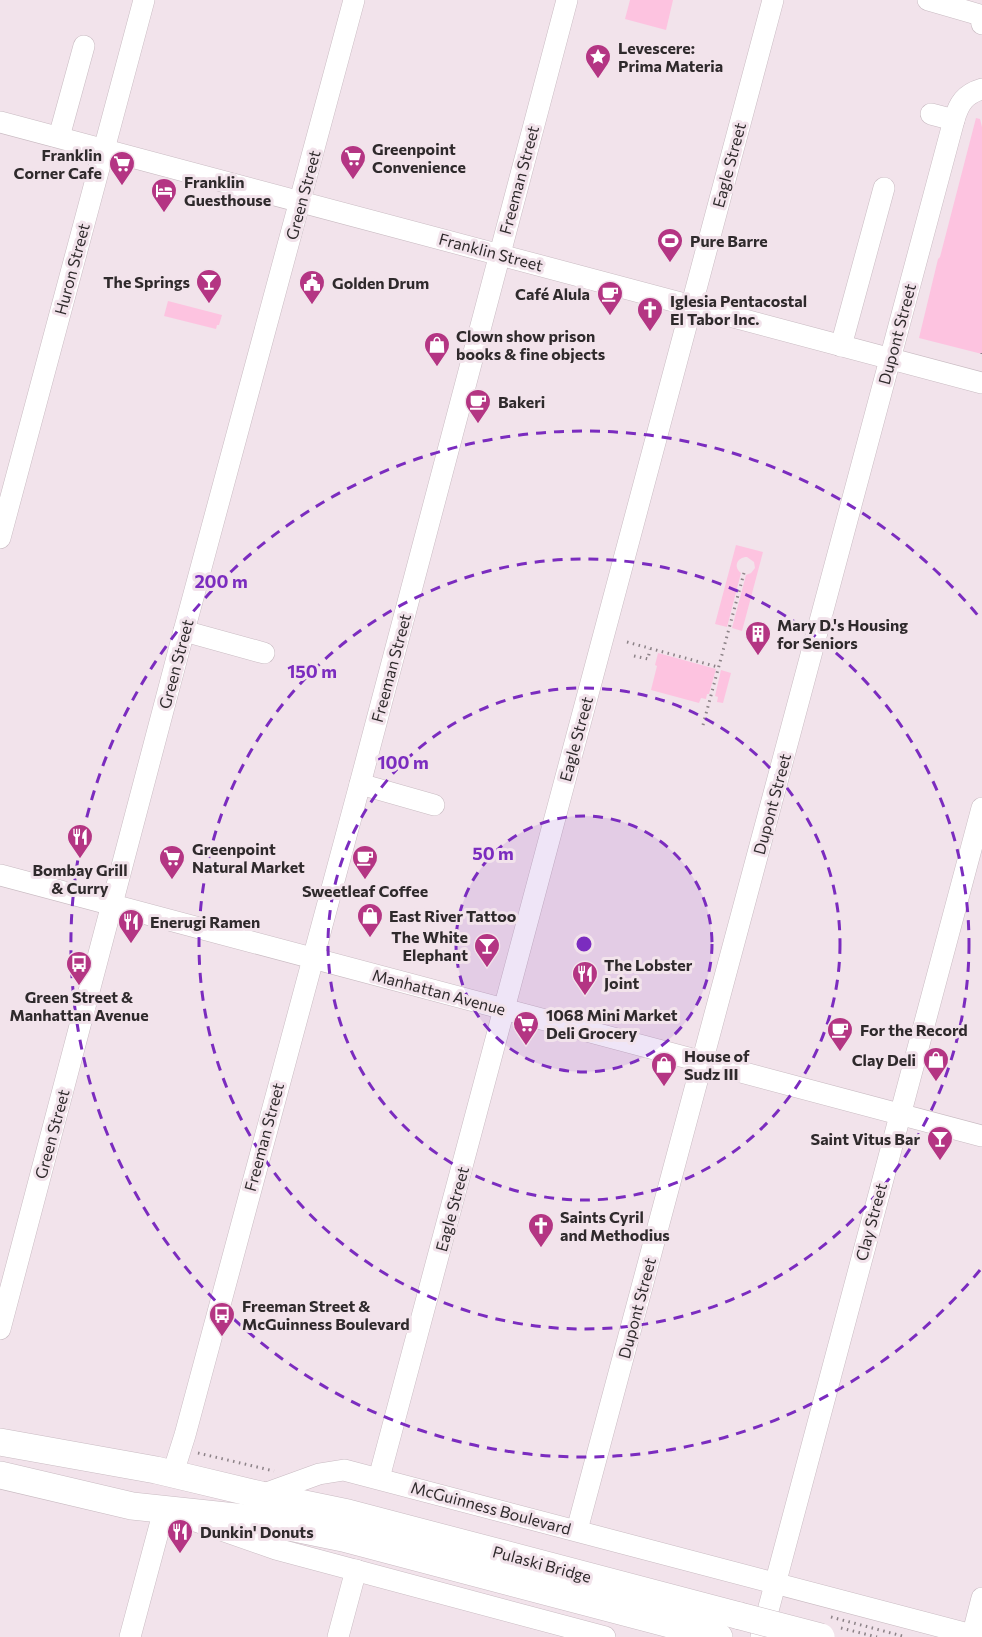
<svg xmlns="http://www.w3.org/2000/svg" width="982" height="1637" viewBox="0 0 982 1637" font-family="Commissioner,sans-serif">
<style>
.green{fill:#fdc3e0}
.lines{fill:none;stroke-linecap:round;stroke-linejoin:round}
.minor-casing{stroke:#c9bbc2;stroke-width:22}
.major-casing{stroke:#c9bbc2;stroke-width:28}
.path{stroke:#8c8287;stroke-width:3;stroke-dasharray:1.5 4.5;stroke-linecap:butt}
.minor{stroke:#fff;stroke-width:21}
.major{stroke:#fff;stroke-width:27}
.major-bridge-casing{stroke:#c9bbc2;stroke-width:28;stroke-linecap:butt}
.path-bridge{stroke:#8c8287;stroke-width:3;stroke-dasharray:1.5 4.5;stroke-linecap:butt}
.major-bridge{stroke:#fff;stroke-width:27}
.ring{fill:none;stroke:#7b2cbf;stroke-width:3;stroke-dasharray:10 8}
.labels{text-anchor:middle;stroke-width:6;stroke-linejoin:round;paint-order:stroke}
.poi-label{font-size:16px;font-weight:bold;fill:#2f2a2c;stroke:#f2e3eb;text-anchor:start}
.street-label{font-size:16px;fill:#2f2a2c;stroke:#f2e3eb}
.centre{fill:#7b2cbf;stroke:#f2e3eb;stroke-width:3}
.ring-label{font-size:18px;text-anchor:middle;font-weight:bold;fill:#7b2cbf;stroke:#f2e3eb;stroke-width:6;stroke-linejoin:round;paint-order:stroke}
</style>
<rect width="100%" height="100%" fill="#f2e3eb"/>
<g class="green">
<polygon points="630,0 673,0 666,30 625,19"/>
<polygon points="976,118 980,119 982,127 982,354 919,338 938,259 940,257"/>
<polygon points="168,301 222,315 219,325 217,325 216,329 164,316"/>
<path d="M736,545L763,552L742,631L732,628L746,575L751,573L755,568L754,562L747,557C737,557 733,567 741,573L727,627L715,624Z"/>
<polygon points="658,653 716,669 709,694 707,694 706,699 701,698 699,703 651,690 657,666 655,665"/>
<polygon points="721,670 731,673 723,703 717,702 718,697 715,696"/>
</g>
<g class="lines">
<defs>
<g id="minor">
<polyline points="928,0 980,15 982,24"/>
<polyline points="931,114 954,120"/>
<polyline points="0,122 982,383"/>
<polyline points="59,137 84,46"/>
<polyline points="841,346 884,188"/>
<polyline points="0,538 144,0"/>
<polyline points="184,631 264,653"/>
<polyline points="360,784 434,805"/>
<polyline points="0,875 982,1136"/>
<polyline points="0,1329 184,631 354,0"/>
<polyline points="173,1473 185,1435 360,784 567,0"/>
<polyline points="379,1478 773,0"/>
<polyline points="261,1495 319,1474 344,1470 980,1637"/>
<path d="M577,1530L954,120C959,103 965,94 982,89"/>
<polyline points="130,1637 164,1510 276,1549 605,1637"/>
<polyline points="338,1637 356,1570"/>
<polyline points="761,1637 982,808"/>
<polyline points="972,1637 982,1598"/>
</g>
<g id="major">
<polyline points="0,1442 156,1470 261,1495 348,1513 740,1616"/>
<polyline points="0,1475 132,1506 245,1518 343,1538 719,1637"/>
</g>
</defs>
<use href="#minor" class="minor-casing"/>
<use href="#major" class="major-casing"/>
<g class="path">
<polyline points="982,354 982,353"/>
<polyline points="627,642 718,667"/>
<polyline points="634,656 648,659 650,649"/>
<polyline points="703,725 744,573"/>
<polyline points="198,1453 274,1471"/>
</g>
<use href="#minor" class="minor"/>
<use href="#major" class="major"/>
<defs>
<polyline id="major-bridge" points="740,1616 821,1637"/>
</defs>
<use href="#major-bridge" class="major-bridge-casing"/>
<g class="path-bridge">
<polyline points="831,1617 906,1637"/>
<polyline points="841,1628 877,1637"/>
</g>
<use href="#major-bridge" class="major-bridge"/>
</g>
<circle cx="584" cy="944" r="128" fill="#7b2cbf" fill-opacity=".12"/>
<g class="ring">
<circle cx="584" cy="944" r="128"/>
<circle cx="584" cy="944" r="256"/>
<circle cx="584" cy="944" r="385"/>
<path d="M980 1270A513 513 0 1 1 980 618"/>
</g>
<defs>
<symbol id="sight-pin" viewBox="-11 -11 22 30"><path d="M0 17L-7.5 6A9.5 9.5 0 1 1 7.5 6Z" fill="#b43583" stroke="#f2e3eb"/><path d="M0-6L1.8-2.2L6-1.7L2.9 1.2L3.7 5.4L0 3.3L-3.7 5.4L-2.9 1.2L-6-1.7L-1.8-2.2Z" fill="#fff"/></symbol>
<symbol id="supermarket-pin" viewBox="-11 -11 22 30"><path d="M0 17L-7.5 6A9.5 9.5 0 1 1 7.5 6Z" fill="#b43583" stroke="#f2e3eb"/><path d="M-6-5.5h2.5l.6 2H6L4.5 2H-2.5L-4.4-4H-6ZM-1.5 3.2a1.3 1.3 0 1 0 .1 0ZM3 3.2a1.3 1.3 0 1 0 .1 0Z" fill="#fff"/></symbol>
<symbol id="hotel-pin" viewBox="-11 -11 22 30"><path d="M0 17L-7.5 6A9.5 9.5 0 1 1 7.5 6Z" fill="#b43583" stroke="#f2e3eb"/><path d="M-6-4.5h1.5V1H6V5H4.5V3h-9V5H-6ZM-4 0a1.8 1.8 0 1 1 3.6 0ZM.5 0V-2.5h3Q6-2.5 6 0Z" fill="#fff"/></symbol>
<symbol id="stadium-pin" viewBox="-11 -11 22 30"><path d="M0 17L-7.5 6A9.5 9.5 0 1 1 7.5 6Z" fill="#b43583" stroke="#f2e3eb"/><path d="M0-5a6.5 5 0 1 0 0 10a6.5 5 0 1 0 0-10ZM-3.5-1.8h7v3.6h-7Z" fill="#fff"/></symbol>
<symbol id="bar-pin" viewBox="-11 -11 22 30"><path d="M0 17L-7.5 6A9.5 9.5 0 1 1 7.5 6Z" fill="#b43583" stroke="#f2e3eb"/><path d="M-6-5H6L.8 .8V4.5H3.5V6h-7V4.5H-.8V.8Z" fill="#fff"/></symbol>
<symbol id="civic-pin" viewBox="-11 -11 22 30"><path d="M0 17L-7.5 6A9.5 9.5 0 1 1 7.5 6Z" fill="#b43583" stroke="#f2e3eb"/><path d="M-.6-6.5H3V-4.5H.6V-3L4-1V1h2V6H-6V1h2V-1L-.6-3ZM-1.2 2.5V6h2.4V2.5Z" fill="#fff"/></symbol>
<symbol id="cafe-pin" viewBox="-11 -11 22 30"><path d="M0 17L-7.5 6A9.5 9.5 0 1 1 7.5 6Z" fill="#b43583" stroke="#f2e3eb"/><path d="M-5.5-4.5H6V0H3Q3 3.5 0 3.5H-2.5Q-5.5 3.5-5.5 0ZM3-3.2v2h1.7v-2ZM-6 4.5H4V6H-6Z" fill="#fff"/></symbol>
<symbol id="church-pin" viewBox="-11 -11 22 30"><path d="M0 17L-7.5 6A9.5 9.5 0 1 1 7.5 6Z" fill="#b43583" stroke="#f2e3eb"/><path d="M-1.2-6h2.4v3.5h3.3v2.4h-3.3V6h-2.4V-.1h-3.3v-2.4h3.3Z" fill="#fff"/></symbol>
<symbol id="shop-pin" viewBox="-11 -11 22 30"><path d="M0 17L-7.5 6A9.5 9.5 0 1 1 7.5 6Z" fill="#b43583" stroke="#f2e3eb"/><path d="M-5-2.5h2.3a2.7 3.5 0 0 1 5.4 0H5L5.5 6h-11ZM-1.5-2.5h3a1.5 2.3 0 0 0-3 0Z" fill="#fff"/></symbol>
<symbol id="building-pin" viewBox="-11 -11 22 30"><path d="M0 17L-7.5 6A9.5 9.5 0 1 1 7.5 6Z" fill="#b43583" stroke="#f2e3eb"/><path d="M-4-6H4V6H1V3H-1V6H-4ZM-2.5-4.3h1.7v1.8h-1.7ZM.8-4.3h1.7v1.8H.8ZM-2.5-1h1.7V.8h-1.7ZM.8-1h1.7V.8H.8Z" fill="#fff"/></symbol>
<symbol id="restaurant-pin" viewBox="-11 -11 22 30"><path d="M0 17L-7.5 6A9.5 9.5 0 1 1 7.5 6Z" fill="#b43583" stroke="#f2e3eb"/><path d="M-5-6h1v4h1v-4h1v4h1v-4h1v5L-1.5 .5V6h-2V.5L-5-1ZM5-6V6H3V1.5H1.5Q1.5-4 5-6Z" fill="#fff"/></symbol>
<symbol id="bus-pin" viewBox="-11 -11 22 30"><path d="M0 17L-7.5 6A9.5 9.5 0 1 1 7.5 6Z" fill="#b43583" stroke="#f2e3eb"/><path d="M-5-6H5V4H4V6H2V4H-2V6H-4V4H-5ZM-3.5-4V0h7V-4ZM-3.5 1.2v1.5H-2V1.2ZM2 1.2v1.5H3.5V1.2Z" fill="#fff"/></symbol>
</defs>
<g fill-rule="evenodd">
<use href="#sight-pin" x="583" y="42" width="30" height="40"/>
<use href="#supermarket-pin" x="338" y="143" width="30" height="40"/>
<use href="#supermarket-pin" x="107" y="149" width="30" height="40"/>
<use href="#hotel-pin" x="149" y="176" width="30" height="40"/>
<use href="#stadium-pin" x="655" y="226" width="30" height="40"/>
<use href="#bar-pin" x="194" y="267" width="30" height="40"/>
<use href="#civic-pin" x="297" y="268" width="30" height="40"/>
<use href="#cafe-pin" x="595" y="279" width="30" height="40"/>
<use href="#church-pin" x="635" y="295" width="30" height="40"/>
<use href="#shop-pin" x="422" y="330" width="30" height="40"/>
<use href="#cafe-pin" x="463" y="387" width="30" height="40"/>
<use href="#building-pin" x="743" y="619" width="30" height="40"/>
<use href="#restaurant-pin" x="65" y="822" width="30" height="40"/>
<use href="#supermarket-pin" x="157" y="843" width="30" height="40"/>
<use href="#cafe-pin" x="350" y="843" width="30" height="40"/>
<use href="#shop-pin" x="355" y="901" width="30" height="40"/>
<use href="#restaurant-pin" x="116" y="907" width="30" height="40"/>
<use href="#bar-pin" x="472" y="931" width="30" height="40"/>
<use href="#bus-pin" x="64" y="949" width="30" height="40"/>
<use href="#restaurant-pin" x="570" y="959" width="30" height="40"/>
<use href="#supermarket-pin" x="511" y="1009" width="30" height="40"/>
<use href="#cafe-pin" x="825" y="1015" width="30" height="40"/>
<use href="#shop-pin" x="921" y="1045" width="30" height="40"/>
<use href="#shop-pin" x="649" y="1050" width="30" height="40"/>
<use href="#bar-pin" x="925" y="1124" width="30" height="40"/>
<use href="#church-pin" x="526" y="1211" width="30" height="40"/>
<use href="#bus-pin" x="207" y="1300" width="30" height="40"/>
<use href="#restaurant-pin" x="165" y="1517" width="30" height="40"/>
</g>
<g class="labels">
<g class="poi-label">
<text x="618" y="54">Levescere:<tspan x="618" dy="18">Prima Materia</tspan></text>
<text x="372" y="155">Greenpoint<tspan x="372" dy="18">Convenience</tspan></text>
<text x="102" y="161" text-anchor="end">Franklin<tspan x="102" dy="18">Corner Cafe</tspan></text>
<text x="184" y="188">Franklin<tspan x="184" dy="18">Guesthouse</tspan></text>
<text x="690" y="247">Pure Barre</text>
<text x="190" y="288" text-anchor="end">The Springs</text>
<text x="332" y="289">Golden Drum</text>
<text x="590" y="300" text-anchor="end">Café Alula</text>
<text x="670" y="307">Iglesia Pentacostal<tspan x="670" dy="18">El Tabor Inc.</tspan></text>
<text x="456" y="342">Clown show prison<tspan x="456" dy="18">books &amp; fine objects</tspan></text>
<text x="498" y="408">Bakeri</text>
<text x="777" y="631">Mary D.'s Housing<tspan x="777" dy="18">for Seniors</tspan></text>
<text x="192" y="855">Greenpoint<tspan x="192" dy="18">Natural Market</tspan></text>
<text x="80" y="876" text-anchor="middle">Bombay Grill<tspan x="80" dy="18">&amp; Curry</tspan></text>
<text x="365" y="897" text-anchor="middle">Sweetleaf Coffee</text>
<text x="389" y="922">East River Tattoo</text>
<text x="150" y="928">Enerugi Ramen</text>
<text x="468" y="943" text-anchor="end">The White<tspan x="468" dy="18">Elephant</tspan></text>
<text x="604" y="971">The Lobster<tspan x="604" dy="18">Joint</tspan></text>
<text x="79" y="1003" text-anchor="middle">Green Street &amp;<tspan x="79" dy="18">Manhattan Avenue</tspan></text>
<text x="546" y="1021">1068 Mini Market<tspan x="546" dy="18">Deli Grocery</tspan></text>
<text x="860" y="1036">For the Record</text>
<text x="684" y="1062">House of<tspan x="684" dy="18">Sudz III</tspan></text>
<text x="916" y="1066" text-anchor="end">Clay Deli</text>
<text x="920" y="1145" text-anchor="end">Saint Vitus Bar</text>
<text x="560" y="1223">Saints Cyril<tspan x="560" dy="18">and Methodius</tspan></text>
<text x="242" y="1312">Freeman Street &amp;<tspan x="242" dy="18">McGuinness Boulevard</tspan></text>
<text x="200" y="1538">Dunkin' Donuts</text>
</g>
<g class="street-label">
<text transform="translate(729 165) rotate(-75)" y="6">Eagle Street</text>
<text transform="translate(519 180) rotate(-75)" y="6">Freeman Street</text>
<text transform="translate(303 195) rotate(-75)" y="6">Green Street</text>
<text transform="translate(491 252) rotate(15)" y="6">Franklin Street</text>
<text transform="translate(72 269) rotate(-75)" y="6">Huron Street</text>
<text transform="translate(897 334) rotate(-75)" y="6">Dupont Street</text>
<text transform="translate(176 664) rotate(-75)" y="6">Green Street</text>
<text transform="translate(391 668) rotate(-75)" y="6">Freeman Street</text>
<text transform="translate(576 739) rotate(-75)" y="6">Eagle Street</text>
<text transform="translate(772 804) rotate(-75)" y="6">Dupont Street</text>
<text transform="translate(439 992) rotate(15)" y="6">Manhattan Avenue</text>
<text transform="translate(52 1134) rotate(-75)" y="6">Green Street</text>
<text transform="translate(264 1137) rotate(-75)" y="6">Freeman Street</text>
<text transform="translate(452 1209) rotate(-75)" y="6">Eagle Street</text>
<text transform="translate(871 1222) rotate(-75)" y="6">Clay Street</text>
<text transform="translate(637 1308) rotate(-75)" y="6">Dupont Street</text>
<text transform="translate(491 1508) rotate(15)" y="6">McGuinness Boulevard</text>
<text transform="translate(542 1564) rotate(15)" y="6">Pulaski Bridge</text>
</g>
</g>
<circle cx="584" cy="944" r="9" class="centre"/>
<g class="ring-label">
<text x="221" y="588">200 m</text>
<text x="312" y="678">150 m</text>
<text x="403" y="769">100 m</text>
<text x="493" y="860">50 m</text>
</g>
</svg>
